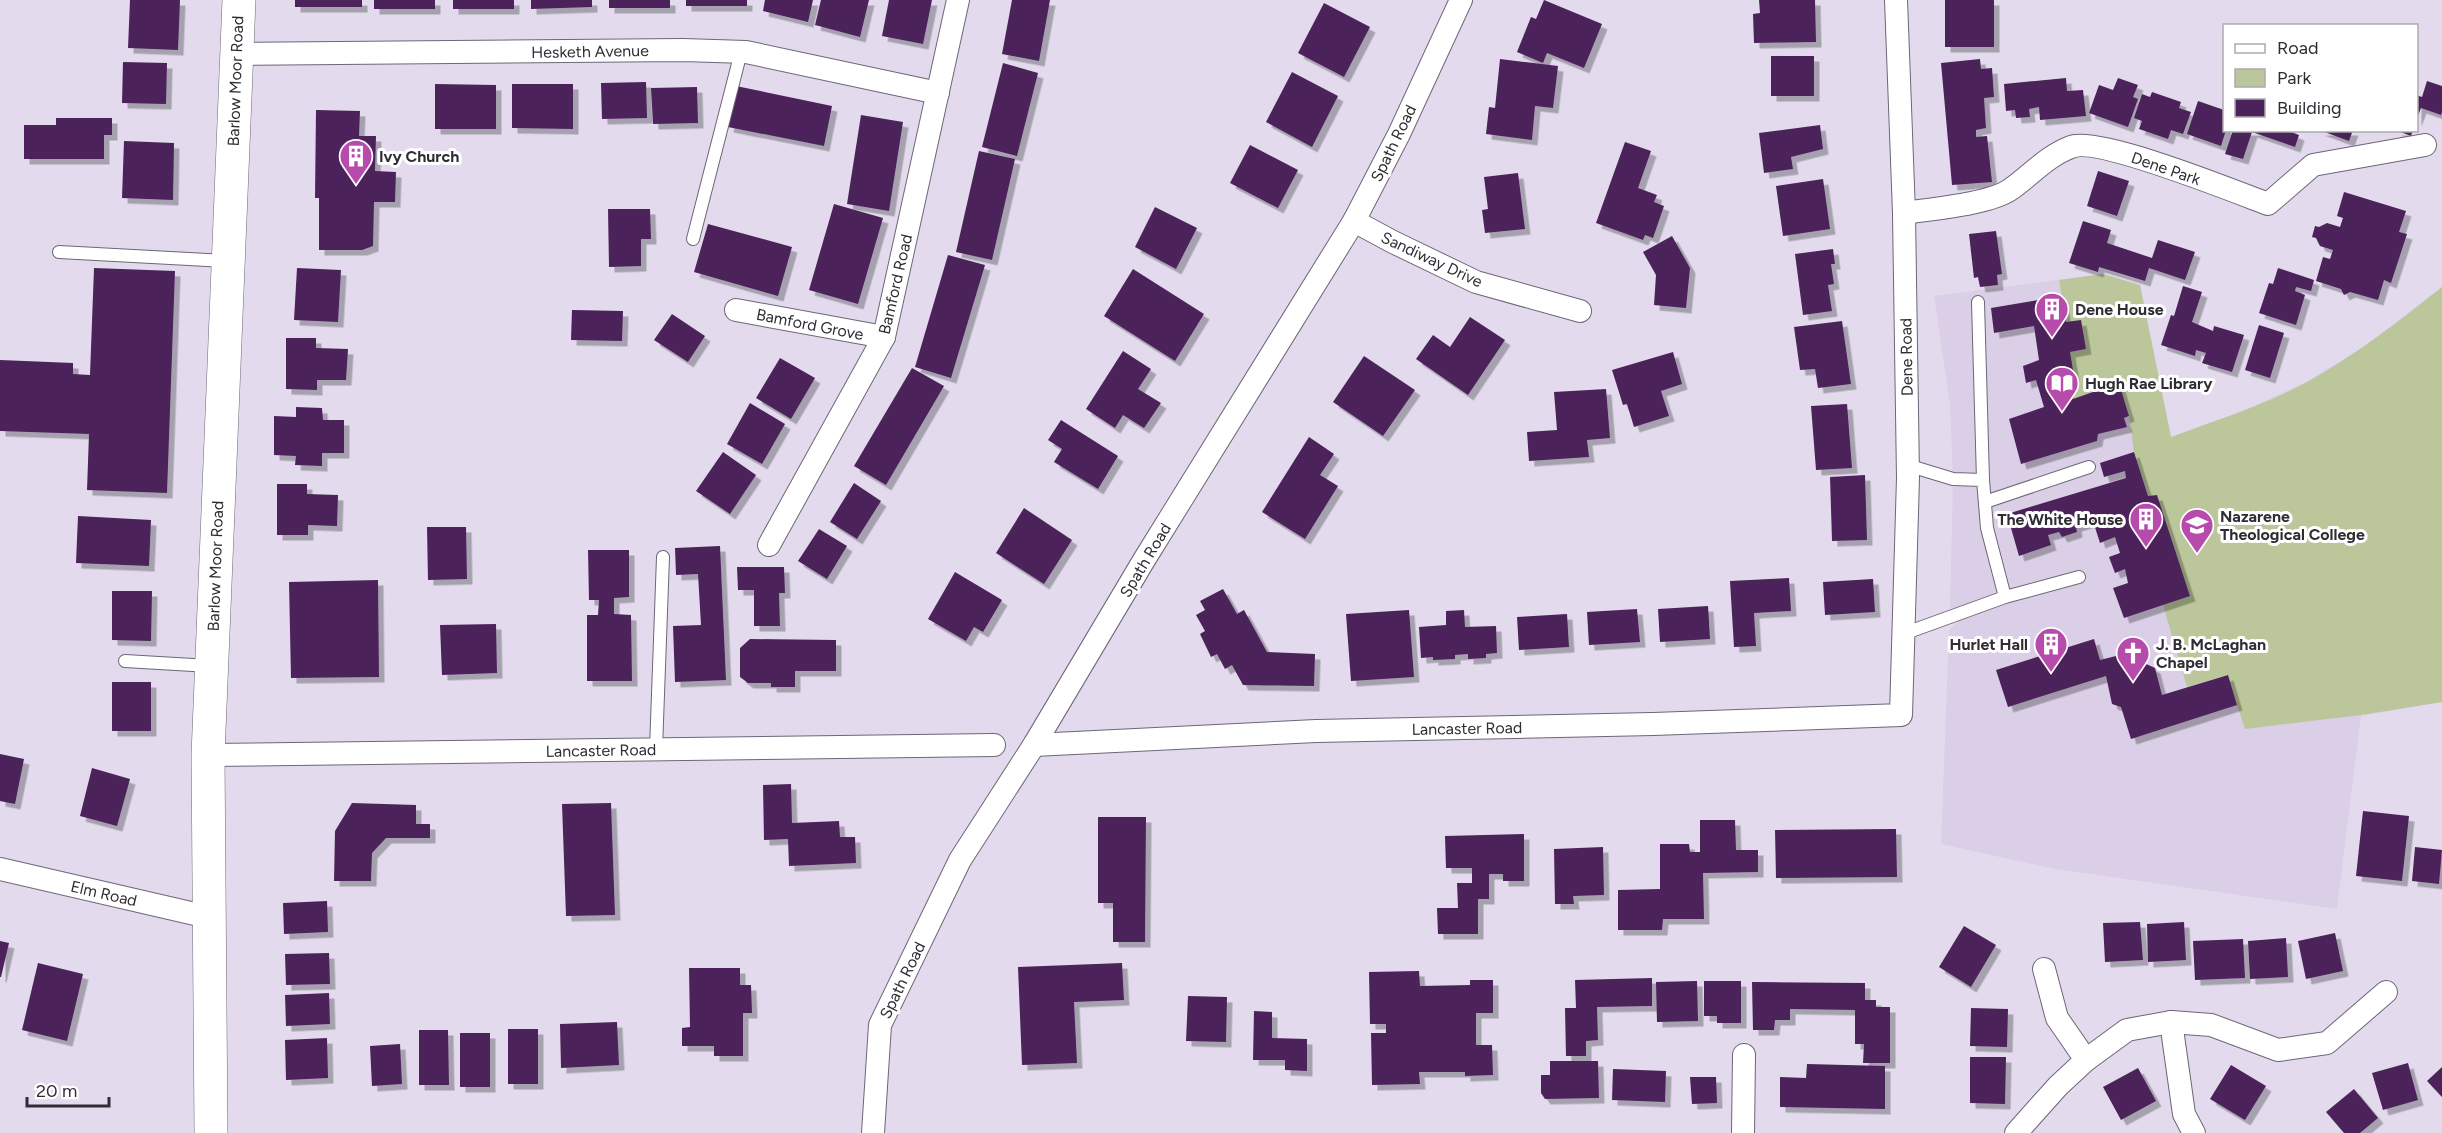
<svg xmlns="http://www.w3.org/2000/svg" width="2442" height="1133" viewBox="0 0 2442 1133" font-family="Figtree,sans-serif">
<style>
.built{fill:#dacfe7}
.green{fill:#bbc79a}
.building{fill:#4c225a;filter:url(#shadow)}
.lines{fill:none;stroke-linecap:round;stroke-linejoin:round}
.service-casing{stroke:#6d6676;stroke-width:14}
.minor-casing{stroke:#6d6676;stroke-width:24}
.primary-casing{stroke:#6d6676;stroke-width:34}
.service{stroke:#fff;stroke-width:12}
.minor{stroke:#fff;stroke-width:22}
.primary{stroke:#fff;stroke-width:33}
.labels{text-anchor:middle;stroke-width:6;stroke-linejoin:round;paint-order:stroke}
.street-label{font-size:16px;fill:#2f2c33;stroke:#fff}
.poi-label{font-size:16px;font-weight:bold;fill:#2f2c33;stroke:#fff;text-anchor:start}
</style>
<defs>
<filter id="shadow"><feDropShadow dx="5.5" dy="5.5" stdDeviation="0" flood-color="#0004"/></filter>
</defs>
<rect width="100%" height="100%" fill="#e3dbed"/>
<polygon class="built" points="2103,274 2140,285 2171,437 2247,409 2306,382 2362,348 2442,287 2442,702 2361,716 2337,909 2055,869 1941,844 1949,630 1958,622 1953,609 1950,607 1953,479 1950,405 1934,296"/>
<path class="green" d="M2103,274L2140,285L2171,437C2217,420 2265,405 2307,382C2356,355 2399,321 2442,287V702L2361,715L2245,729L2227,675L2187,687L2163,605L2157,495L2148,496L2134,452L2129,416L2119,384L2070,400L2064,377L2070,352L2086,349L2081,321L2066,322L2059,280Z"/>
<g class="building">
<polygon points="130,0 180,0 178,50 128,48"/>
<rect x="295" y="0" width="67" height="7"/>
<rect x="374" y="0" width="61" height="9"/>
<rect x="453" y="0" width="61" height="9"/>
<polygon points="531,0 592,0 592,7 531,9"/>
<rect x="609" y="0" width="61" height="8"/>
<rect x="686" y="0" width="61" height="6"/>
<polygon points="765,0 813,0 808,22 763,11"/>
<polygon points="821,0 869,0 860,37 815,25"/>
<polygon points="889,0 932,0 923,44 882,36"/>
<polygon points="1012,0 1050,0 1039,61 1002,54"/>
<polygon points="1544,0 1602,24 1584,68 1547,53 1543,63 1517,52 1531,17 1536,19"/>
<polygon points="1759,0 1815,0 1816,42 1754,43 1753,14 1760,13"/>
<rect x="1945" y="0" width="49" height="47"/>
<polygon points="1324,3 1370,27 1344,77 1298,53"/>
<rect x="1771" y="56" width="43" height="40"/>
<polygon points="1500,59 1558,66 1553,108 1535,106 1532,140 1486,134 1489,107 1495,108"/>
<polygon points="1980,59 1981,69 1992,68 1994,97 1984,98 1986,128 1976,130 1976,137 1987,136 1992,182 1952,185 1941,63"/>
<polygon points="123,62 167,63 166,104 122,103"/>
<polygon points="1003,63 1038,73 1017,156 982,147"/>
<polygon points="1292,72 1338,96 1312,147 1266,122"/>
<polygon points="2066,78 2067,91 2083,90 2086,116 2040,120 2039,107 2029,109 2030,117 2016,118 2015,110 2006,111 2004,84"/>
<polygon points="2118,78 2138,85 2133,97 2138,99 2128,127 2089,113 2099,85 2113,90"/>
<polygon points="2427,81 2442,86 2442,112 2441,115 2421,108 2416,121 2416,95 2422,97"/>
<polygon points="646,82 647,118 602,119 601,83"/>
<polygon points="435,84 496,85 496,129 435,129"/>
<polygon points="512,84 573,84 573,129 512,128"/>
<polygon points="736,86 832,106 824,146 728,127"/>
<polygon points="697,87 698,123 653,124 651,88"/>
<polygon points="2152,92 2181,102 2179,108 2191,112 2183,134 2171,130 2168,139 2139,129 2142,121 2134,118 2142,94 2150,97"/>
<polygon points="2198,101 2224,110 2226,130 2221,146 2187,134"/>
<polygon points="316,110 360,111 359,136 376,136 375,171 396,172 395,202 374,202 373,246 362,250 319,250 319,198 315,198"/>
<polygon points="861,115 903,122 889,211 847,204"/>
<polygon points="56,118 112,118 112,135 104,135 104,159 24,159 24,125 56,125"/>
<polygon points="1820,125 1823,149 1791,157 1793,169 1764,173 1759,133"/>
<polygon points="2233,130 2286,130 2299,135 2295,147 2252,132 2243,159 2225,154"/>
<polygon points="2319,130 2353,130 2349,141"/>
<polygon points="2395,130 2413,130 2411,136"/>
<polygon points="124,141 174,143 173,200 122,198"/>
<polygon points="1625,142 1651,151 1638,188 1657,195 1654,202 1664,206 1653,238 1645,235 1643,240 1596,223"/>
<polygon points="1250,145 1298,170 1278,208 1230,183"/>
<polygon points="979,151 1015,159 992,260 956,252"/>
<polygon points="2098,171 2129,181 2117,216 2087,206"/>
<polygon points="1518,173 1525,229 1485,233 1482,210 1488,209 1484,177"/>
<polygon points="1823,179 1830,229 1783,236 1776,186"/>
<polygon points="2344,192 2406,211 2399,232 2407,234 2391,283 2384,280 2378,300 2350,292 2344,295 2341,289 2316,281 2323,257 2330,259 2333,250 2320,246 2316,238 2312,237 2315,226 2319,227 2327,223 2340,227 2343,218 2337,216"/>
<polygon points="834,204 883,218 858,304 809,290"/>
<polygon points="1155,207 1197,228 1176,269 1135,247"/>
<polygon points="608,209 650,209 651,239 641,239 641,266 609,267"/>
<polygon points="2083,221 2111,230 2107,243 2152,258 2158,240 2195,252 2185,280 2149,268 2145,281 2099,267 2098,272 2069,263"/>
<polygon points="708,224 792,247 778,296 694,272"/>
<polygon points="1996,231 2002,274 1997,275 1998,285 1980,287 1978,277 1974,278 1969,234"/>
<polygon points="1672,236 1690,268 1686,308 1654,305 1656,275 1643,252"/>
<polygon points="1833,249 1835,264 1831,264 1834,284 1828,285 1832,311 1803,315 1795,254"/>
<polygon points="948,255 985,265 951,378 915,367"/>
<polygon points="94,268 175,271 167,493 87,490 89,434 0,431 0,360 73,363 73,374 90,375"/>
<polygon points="297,268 341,270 338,322 294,320"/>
<polygon points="2278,268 2314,280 2311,291 2296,287 2295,291 2305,295 2296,325 2259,313 2269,283 2273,284"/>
<polygon points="1133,269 1204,314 1175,361 1104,316"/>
<polygon points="2183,286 2202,292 2192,322 2213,331 2214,326 2244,335 2232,372 2202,363 2206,353 2196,350 2195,356 2161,345 2171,315 2174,316"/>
<polygon points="2062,296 2066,322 2081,320 2086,349 2070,352 2074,376 2064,377 2070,400 2119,383 2129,416 2124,418 2127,427 2098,434 2097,441 2021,464 2009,419 2044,407 2036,380 2026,383 2023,366 2039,360 2034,326 1994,333 1991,308"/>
<polygon points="572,310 623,311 622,341 571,340"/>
<polygon points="672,314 705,336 688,362 654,340"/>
<polygon points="1470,317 1505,340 1468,395 1416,359 1433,335 1450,347"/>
<polygon points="1842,321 1851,384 1818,388 1815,369 1800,370 1794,327"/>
<polygon points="2259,325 2284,333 2270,378 2245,370"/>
<polygon points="286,338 316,338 316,348 348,349 346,380 317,380 317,390 286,389"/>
<polygon points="1123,351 1151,369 1138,389 1161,403 1144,428 1123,415 1115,428 1086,409"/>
<polygon points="1673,352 1682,384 1661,391 1669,416 1634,427 1627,404 1623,405 1612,370"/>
<polygon points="1364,356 1415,390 1383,436 1333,402"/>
<polygon points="780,358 815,378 791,419 756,398"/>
<polygon points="912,368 944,386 886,485 854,466"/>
<polygon points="1606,389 1610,438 1587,440 1589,457 1529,461 1527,432 1557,430 1554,392"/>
<polygon points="750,403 785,424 762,464 727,444"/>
<polygon points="1847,404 1852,468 1816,470 1811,406"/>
<polygon points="296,407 322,408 323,420 344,420 344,453 322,453 322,466 295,465 296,456 274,455 274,416 296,417"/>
<polygon points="1061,420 1118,456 1098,489 1054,462 1062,449 1048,440"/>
<polygon points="1309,437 1334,454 1320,475 1338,486 1305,539 1262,512"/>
<polygon points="723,452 756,475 730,514 696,491"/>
<polygon points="2134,452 2148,496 2157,495 2190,596 2124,618 2113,588 2128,583 2125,569 2115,573 2109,557 2120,553 2115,537 2100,543 2093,521 2076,526 2077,532 2062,537 2059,532 2048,535 2051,545 2019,556 2007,514 2126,478 2125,471 2104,477 2100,463"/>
<polygon points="1865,475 1867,540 1832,541 1830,477"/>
<polygon points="854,483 881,501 857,539 830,522"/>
<polygon points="277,484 307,484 307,494 338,495 337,526 308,525 308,535 277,535"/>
<polygon points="1024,508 1072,540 1044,584 996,553"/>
<polygon points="78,516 151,520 149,566 76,563"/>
<polygon points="427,527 466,527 467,579 428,580"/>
<polygon points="819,529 847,546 827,579 798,561"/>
<polygon points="720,546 726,680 675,682 673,626 701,625 698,574 676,575 675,548"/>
<polygon points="588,550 629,550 629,597 614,598 614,614 631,615 632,681 587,681 587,615 598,615 599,600 589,600"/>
<polygon points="737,567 784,567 785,593 779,593 780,626 754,626 754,590 738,590"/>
<polygon points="955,572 1002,600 983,632 974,627 966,641 928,619"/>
<polygon points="1789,578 1791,611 1754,613 1756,646 1734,647 1730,581"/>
<polygon points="1873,579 1875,612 1825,615 1823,582"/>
<polygon points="378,580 379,677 291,678 289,582"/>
<polygon points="1223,589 1237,614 1244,610 1267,652 1315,654 1314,686 1243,685 1232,665 1225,669 1217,654 1211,657 1200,634 1205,631 1196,615 1205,610 1200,601"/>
<polygon points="112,591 152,591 151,641 112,640"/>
<polygon points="1708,606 1710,639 1660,642 1658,609"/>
<polygon points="1637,609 1640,642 1589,645 1587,612"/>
<polygon points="1409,610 1414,677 1351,681 1346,614"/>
<polygon points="1464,610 1465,627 1496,626 1497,653 1486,654 1486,658 1468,659 1468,654 1455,655 1455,659 1433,660 1433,657 1421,658 1419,627 1446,625 1446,611"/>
<polygon points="1567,614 1569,647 1519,650 1517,617"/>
<polygon points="496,624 497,673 442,675 440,625"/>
<polygon points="750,639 836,640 836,671 795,671 795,687 771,687 771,683 748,683 740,677 740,648"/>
<polygon points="2094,639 2100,660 2124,654 2155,668 2162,695 2228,675 2237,705 2131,739 2121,707 2112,704 2106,676 2008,707 1996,670"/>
<rect x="112" y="682" width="39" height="49"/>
<polygon points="0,754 24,759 15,804 0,801"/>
<polygon points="92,768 130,779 117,826 80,816"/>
<polygon points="791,784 792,823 839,821 840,837 855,837 856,863 789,866 788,839 764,840 763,785"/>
<polygon points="352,803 416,805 416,824 430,824 430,838 386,838 372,853 371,881 334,881 335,831"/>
<polygon points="611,803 615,915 566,916 562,804"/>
<polygon points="2363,811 2409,816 2402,881 2356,876"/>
<polygon points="1098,817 1146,817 1145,942 1113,942 1113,903 1098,903"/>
<polygon points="1700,820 1735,820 1736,850 1758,850 1758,872 1703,873 1704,919 1663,919 1662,930 1618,930 1618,890 1660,889 1660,844 1689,844 1690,852 1700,852"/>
<polygon points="1896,829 1897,877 1776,878 1775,830"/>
<polygon points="1524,834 1524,881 1503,881 1503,874 1489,874 1489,899 1478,899 1478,934 1438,934 1437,908 1458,908 1457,883 1472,883 1472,868 1446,868 1445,836"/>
<polygon points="1603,847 1604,895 1573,896 1574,904 1555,904 1554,849"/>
<polygon points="2415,847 2442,850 2439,884 2412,881"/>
<polygon points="327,901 328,932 284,934 283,903"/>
<polygon points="2140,922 2143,960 2105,962 2103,923"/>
<polygon points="2184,922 2186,960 2148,962 2147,924"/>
<polygon points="1964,926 1996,945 1971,987 1939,967"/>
<polygon points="2335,933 2343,971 2306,979 2298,941"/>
<polygon points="2286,938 2288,977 2250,979 2248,941"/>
<polygon points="2243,939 2245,978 2195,980 2193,941"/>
<polygon points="0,941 9,943 1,977 0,977"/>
<polygon points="329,953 330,984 286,985 285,954"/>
<polygon points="38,963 83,974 67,1041 22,1030"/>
<polygon points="1122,963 1124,1000 1074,1002 1077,1063 1022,1065 1018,967"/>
<polygon points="689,968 740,968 740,985 751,985 752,1013 743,1013 743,1056 714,1056 714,1046 682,1046 682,1028 690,1027"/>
<polygon points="1419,971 1420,986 1470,985 1470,980 1493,980 1493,1013 1476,1013 1476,1045 1492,1045 1493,1075 1465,1076 1465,1072 1419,1072 1420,1084 1372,1085 1371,1033 1386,1033 1386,1024 1370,1024 1369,972"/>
<polygon points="1652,978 1652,1006 1597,1007 1598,1040 1586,1041 1586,1056 1566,1056 1565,1008 1576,1008 1575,980"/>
<polygon points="1697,981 1698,1021 1657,1022 1656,982"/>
<polygon points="1704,981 1741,981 1741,1023 1717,1023 1717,1016 1704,1016"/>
<polygon points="1752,982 1865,983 1865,1000 1876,1000 1876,1007 1890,1007 1890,1063 1863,1063 1864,1044 1855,1044 1855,1010 1790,1009 1790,1020 1775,1020 1774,1030 1753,1030"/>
<polygon points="329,993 330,1024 286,1026 285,995"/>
<polygon points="1188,996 1227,997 1226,1042 1186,1041"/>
<polygon points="1971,1008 2008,1009 2007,1047 1970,1046"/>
<polygon points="1254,1011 1272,1012 1272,1038 1307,1039 1307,1071 1285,1070 1285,1060 1253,1060"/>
<polygon points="617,1022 619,1065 561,1068 560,1024"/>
<rect x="508" y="1029" width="30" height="55"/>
<polygon points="419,1030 448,1030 449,1085 419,1085"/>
<rect x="460" y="1033" width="30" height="54"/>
<polygon points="327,1038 328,1078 286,1080 285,1040"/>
<polygon points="400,1044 402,1084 372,1086 370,1046"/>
<polygon points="1970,1057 2006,1057 2005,1104 1970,1103"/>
<polygon points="1550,1061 1598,1061 1599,1098 1545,1099 1541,1093 1541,1075 1550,1075"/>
<polygon points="2408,1063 2418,1100 2383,1110 2372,1073"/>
<polygon points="1807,1064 1885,1066 1885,1109 1780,1107 1780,1077 1806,1078"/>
<polygon points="2231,1065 2266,1086 2245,1120 2210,1099"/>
<polygon points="2442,1067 2442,1097 2427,1081"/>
<polygon points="2138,1068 2156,1101 2121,1120 2103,1087"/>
<polygon points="1613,1069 1666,1071 1665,1102 1612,1100"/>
<polygon points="1690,1077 1716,1077 1717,1103 1692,1104"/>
<polygon points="2354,1089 2378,1118 2360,1133 2344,1133 2326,1112"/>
</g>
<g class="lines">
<defs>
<g id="service">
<polyline points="693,239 741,52"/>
<polyline points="59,252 226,261"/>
<polyline points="1978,302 1983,480"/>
<polyline points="1985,502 2089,467"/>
<polyline points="2005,597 2079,577"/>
<polyline points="1903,634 2005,597 1987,528 1983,480 1953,479 1907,465"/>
<polyline points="125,661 210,666"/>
<polyline points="656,749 663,557"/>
</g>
<g id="minor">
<polyline points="237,54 683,50 746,52 938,93"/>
<path d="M1904,213C1930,209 1991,204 2011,189C2031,175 2047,156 2071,147C2097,136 2236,192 2268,204L2313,165L2425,145"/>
<polyline points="1354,221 1393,242 1476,282 1580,311"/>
<polyline points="736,310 884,337"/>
<polyline points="769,545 884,337 958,0"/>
<polyline points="1034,745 1316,731 1653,724 1901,715 1908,478 1904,213 1896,0"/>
<polyline points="208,755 994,745"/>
<polyline points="0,869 208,917"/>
<polyline points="2044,969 2057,1018 2086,1060"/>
<polyline points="2171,1022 2184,1114 2194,1133"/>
<polyline points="873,1133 880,1025 960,860 1034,745 1144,560 1354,221 1399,134 1461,0"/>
<polyline points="1743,1133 1744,1055"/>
<polyline points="2016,1133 2058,1086 2086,1060 2127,1030 2171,1022 2211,1025 2278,1050 2327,1043 2386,992"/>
</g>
<polyline id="primary" points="211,1133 208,755 239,0"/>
</defs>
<use href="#service" class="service-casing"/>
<use href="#minor" class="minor-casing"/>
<use href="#primary" class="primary-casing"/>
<use href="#service" class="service"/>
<use href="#minor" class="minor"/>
<use href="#primary" class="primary"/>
</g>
<defs>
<symbol id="building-pin" viewBox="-11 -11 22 30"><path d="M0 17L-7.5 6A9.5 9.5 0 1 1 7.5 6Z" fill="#b74bab" stroke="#fff"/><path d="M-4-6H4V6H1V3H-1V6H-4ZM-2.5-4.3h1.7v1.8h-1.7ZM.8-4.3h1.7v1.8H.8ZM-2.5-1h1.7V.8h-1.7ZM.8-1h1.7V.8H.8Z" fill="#fff"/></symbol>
<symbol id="library-pin" viewBox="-11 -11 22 30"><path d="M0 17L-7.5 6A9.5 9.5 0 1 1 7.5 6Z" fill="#b74bab" stroke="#fff"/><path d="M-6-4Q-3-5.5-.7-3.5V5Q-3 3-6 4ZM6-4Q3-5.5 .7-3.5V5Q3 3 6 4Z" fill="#fff"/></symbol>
<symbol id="university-pin" viewBox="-11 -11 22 30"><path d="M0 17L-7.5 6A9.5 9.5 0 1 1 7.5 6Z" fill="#b74bab" stroke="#fff"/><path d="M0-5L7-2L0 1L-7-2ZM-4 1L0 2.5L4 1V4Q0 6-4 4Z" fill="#fff"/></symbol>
<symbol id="church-pin" viewBox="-11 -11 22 30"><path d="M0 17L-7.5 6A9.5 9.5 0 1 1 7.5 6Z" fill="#b74bab" stroke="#fff"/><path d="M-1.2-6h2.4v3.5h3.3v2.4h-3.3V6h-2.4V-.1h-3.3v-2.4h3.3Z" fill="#fff"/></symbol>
</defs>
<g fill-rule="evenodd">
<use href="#building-pin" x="337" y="137" width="38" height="52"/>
<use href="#building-pin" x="2033" y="290" width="38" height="52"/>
<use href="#library-pin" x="2043" y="364" width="38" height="52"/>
<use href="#building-pin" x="2127" y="500" width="38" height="52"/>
<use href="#university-pin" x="2178" y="506" width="38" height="52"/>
<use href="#building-pin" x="2032" y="625" width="38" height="52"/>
<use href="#church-pin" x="2114" y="634" width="38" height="52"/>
</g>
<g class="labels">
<g class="street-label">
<text transform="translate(590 51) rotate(-1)" y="6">Hesketh Avenue</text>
<text transform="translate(235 81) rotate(-88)" y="6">Barlow Moor Road</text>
<text transform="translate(1393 143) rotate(-64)" y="6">Spath Road</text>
<text transform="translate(2166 168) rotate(19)" y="6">Dene Park</text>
<text transform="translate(1432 259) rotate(25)" y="6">Sandiway Drive</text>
<text transform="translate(895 284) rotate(-77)" y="6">Bamford Road</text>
<text transform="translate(810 324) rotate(11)" y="6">Bamford Grove</text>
<text transform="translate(1906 357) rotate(-91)" y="6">Dene Road</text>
<text transform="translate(1145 560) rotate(-59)" y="6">Spath Road</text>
<text transform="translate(215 566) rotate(-88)" y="6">Barlow Moor Road</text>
<text transform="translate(1467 728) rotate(-1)" y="6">Lancaster Road</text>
<text transform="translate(601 750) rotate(-1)" y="6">Lancaster Road</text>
<text transform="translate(104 893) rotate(13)" y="6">Elm Road</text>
<text transform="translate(902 980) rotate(-64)" y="6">Spath Road</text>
</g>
<g class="poi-label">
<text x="379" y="162">Ivy Church</text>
<text x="2075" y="315">Dene House</text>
<text x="2085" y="389">Hugh Rae Library</text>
<text x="2220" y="522">Nazarene<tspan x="2220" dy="18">Theological College</tspan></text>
<text x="2123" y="525" text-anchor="end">The White House</text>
<text x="2028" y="650" text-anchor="end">Hurlet Hall</text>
<text x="2156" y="650">J. B. McLaghan<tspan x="2156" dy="18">Chapel</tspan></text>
</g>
</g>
<rect x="2223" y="24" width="195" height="108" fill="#ffffff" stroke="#acabad" stroke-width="1.5"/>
<rect x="2235" y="44" width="30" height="9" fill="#ffffff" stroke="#acabad" stroke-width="1.5"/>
<text x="2277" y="54" font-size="18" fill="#2f2c33">Road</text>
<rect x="2235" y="69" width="30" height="18" fill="#bbc79a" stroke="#acabad" stroke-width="1.5"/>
<text x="2277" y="84" font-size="18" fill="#2f2c33">Park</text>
<rect x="2235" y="99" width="30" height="18" fill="#4c225a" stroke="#acabad" stroke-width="1.5"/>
<text x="2277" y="114" font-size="18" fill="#2f2c33">Building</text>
<path d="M27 1097v9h82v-9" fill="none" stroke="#2f2c33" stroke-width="3"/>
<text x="36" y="1097" font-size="18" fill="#2f2c33" stroke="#ffffff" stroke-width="4.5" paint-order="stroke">20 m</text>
</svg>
